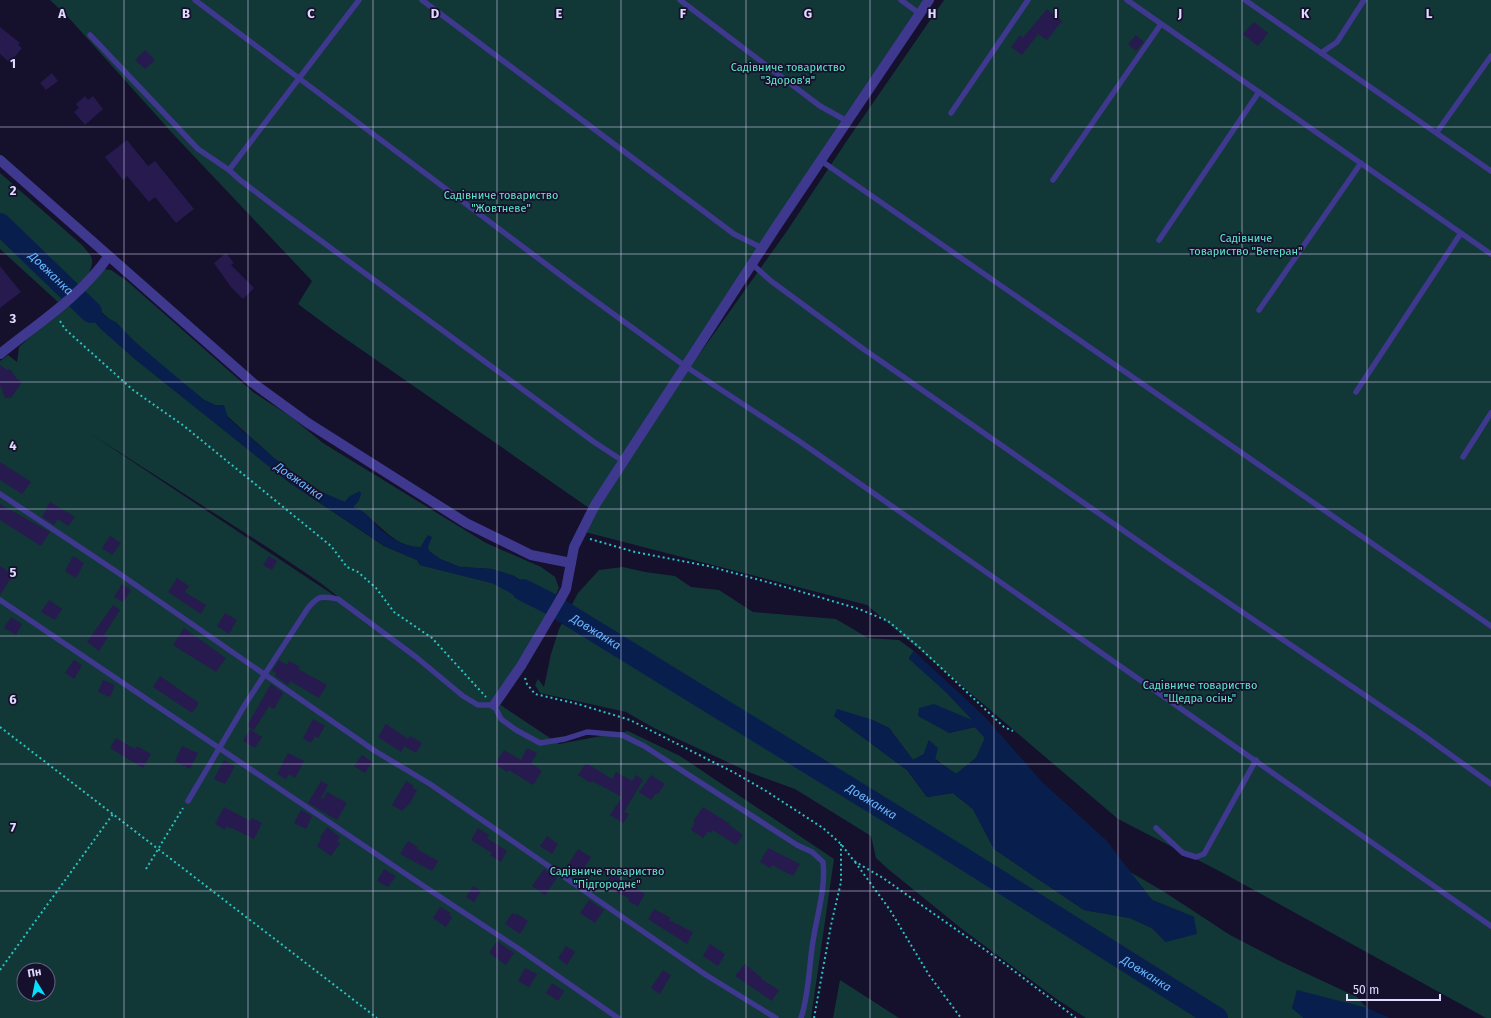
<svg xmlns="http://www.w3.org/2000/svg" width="1491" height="1018" viewBox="0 0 1491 1018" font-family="'Fira Sans',sans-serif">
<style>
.green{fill:#123737;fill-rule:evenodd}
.water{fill:#081f4e}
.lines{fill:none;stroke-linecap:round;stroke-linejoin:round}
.river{stroke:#081f4e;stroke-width:22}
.building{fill:#271a4f}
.path{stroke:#29c5c1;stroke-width:2;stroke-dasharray:2 3;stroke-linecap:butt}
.service{stroke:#3e388e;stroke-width:5.5}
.minor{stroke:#3e388e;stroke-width:10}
.grid{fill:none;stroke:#e0dbff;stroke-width:1;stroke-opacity:0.55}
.labels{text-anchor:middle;stroke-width:3.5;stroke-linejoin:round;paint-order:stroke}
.park-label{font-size:11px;fill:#5ee8ca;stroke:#15102c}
.water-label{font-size:12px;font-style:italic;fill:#69b5ff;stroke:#15102c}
.grid-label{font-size:13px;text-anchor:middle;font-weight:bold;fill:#e0dbff;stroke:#15102c;stroke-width:3.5;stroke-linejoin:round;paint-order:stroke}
</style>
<rect width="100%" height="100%" fill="#15102c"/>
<g class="green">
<polygon points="50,0 928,0 589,508 333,330 298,304 312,281 174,135 68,17"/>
<polygon points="944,0 1491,0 1491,1018 1486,1018 1223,873 1118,819 867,605 585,532 609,481 787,231 846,142"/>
<path d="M0,173L83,246C86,250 91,255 92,259C94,278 70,292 58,302L0,249Z"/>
<path d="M103,269L111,270L127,281L253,392L290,416L323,443L486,543L541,567L555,577L559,588L555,597L549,603L548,598L514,576L492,569L460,567L440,559L429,551L427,547L431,537L426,538L421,547C392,548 378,519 354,508V506L359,500L350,496L345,502L324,494L308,483L275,459L215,405L204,400L161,365L80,293Z"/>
<path d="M76,299L100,328L135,359L290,483L384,546L417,560L420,565L492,583L547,607L552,615L496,702L559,744L628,731L680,756L834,859L811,1018H0V361L8,355L17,362L19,347L64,306ZM88,432L267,547L322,584L347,604ZM24,970H48V994H24Z"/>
<polygon points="623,567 645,572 675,576 691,587 719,590 753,612 836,619 868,638 899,640 914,651 909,658 947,693 973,720 949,733 975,727 985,738 976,758 956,774 935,759 929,740 924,754 913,760 889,728 870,719 834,716 907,770 927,797 953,793 973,809 994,849 1084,910 1130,918 1152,928 1166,942 1194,917 1152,900 1130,872 1163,891 1230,935 1282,962 1357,997 1367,1008 1297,991 1292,1008 1304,1018 1086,1018 1058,1000 962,929 888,869 876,858 871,836 795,789 751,773 654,728 626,712 540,693 535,685 538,679 544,687 551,654 559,629 578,593 599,570"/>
<polygon points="840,980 899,1018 833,1018"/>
</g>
<g class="water">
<path d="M81,294L107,318L116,322L135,342L204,400L215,405H224L228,418L275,459L317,490L345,502L350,496L360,491L361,494L359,500L354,506V508C367,510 372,522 381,530C392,539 406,548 421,547L428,535L432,537L428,547L429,551L440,559L460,567L492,569L514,576L530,588L551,600L547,607L542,605L536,607L492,583L420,565L417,560L385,546L290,483L135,359L100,328L76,299Z"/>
<polygon points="914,651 985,717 1043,783 1106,840 1152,900 1194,917 1197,934 1166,942 1152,928 1130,918 1084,910 994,849 973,809 953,793 927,797 907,770 834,716 837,709 870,719 889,728 913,760 924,754 929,740 938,748 935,760 956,774 976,758 985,738 975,727 949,733 918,716 919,708 934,704 972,720 947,693 909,659"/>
<polygon points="1297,990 1367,1008 1390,1018 1304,1018 1292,1008"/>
</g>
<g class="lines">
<g class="river">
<path id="s1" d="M0,224L91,312"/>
<path id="s2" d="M523,590L549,603L934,840L1217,1018"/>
</g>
</g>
<g class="building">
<polygon points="1047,9 1062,21 1047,40 1038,34 1022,55 1011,47 1020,35 1023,38"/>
<polygon points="1254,22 1268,33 1258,46 1243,34"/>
<polygon points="0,27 20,43 18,45 22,48 10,63 0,54"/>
<polygon points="1136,35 1144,42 1136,51 1128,44"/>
<polygon points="145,50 155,60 145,69 135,60"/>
<polygon points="52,73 58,81 46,90 40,83"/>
<polygon points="85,96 88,100 93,96 103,109 85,125 74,112 79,108 76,104"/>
<polygon points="127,140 148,166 155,161 194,209 176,223 155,197 149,202 127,176 123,180 105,157"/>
<polygon points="226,253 234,263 231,265 254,288 243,299 231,287 214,263"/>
<polygon points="0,266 21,292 0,308"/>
<polygon points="0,365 7,370 10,369 16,378 22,382 11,398 5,398 0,385"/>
<polygon points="0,462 31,482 22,494 0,480"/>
<polygon points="50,502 75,517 68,526 58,519 54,525 42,517"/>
<polygon points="0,504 50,532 41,546 0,520"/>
<polygon points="110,536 121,543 112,555 102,548"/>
<polygon points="73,556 84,563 76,578 65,571"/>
<polygon points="269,556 277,561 272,570 263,565"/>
<polygon points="0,566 13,575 0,595"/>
<polygon points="177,578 189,586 185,592 206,605 201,614 168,592"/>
<polygon points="122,584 131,590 123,602 114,597"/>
<polygon points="49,600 62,609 55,620 41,612"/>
<polygon points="113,605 120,610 104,635 108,637 99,651 87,642"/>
<polygon points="225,613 237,620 229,634 217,626"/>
<polygon points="11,617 22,624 16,635 4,628"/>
<polygon points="184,628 226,658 216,672 173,645"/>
<polygon points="74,660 82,665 74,679 65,673"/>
<polygon points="279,660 287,665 289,661 300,667 298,669 327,685 319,698 290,681 288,685 275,676 276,673 272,671"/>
<polygon points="160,676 199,703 192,713 153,687"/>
<polygon points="103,680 115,685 110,697 98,692"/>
<polygon points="271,684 283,693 274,709 269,706 254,730 247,726"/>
<polygon points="313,719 325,726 318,738 315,736 311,743 303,738"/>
<polygon points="386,724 408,739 410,736 422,743 416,753 404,746 401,752 378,737"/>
<polygon points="250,729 262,737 255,748 243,741"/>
<polygon points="116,738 135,749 137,746 151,754 143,768 110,748"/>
<polygon points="182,746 198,753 190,769 175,761"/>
<polygon points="527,748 537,753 531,763 542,771 533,785 509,770 507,772 495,764 504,750 521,760"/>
<polygon points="288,753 304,761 295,778 289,774 286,779 277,774"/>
<polygon points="362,755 372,762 365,773 354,766"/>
<polygon points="224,760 235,766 225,784 214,779"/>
<polygon points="586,763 612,779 616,772 632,781 636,775 643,780 624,812 629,814 623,823 610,815 622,797 592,781 591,783 578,775"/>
<polygon points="651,775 665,784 658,794 656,793 651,800 639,792"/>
<polygon points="321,781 328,785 321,798 323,799 327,792 347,803 337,820 308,803"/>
<polygon points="406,781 414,786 413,788 417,790 410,803 402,811 392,805"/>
<polygon points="224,807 250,821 252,818 262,823 254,839 234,829 226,827 225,830 215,824"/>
<polygon points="703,807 730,824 729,825 743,835 736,845 713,830 711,833 708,831 703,838 691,830 694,825 694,820"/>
<polygon points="301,810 312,816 306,829 294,823"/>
<polygon points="327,827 340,837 337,841 340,843 331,856 317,846 321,839 320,838"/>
<polygon points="478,828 489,835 487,838 507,851 501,862 490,855 492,853 471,840"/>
<polygon points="547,836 558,844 552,854 540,846"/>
<polygon points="408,841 418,847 417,849 438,861 432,871 400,854"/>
<polygon points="768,848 800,864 793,876 772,865 770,868 760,862"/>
<polygon points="578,849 591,857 581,873 568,865"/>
<polygon points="384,869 396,876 388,887 377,881"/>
<polygon points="544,869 557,878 545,895 532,886"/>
<polygon points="611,874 645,894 638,906 628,901 629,898 605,887"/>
<polygon points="473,886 481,891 474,902 466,897"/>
<polygon points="589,900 604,910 595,923 580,913"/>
<polygon points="440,907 451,913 449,915 452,917 446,927 433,918"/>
<polygon points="654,909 671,918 669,920 693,932 687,944 648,919"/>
<polygon points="512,913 516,915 517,914 528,921 520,934 505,924"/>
<polygon points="497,941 514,953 506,965 489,953"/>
<polygon points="710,944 725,954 718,966 703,956"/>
<polygon points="566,946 575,952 567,965 558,958"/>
<polygon points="745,964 762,978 761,979 779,990 772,1001 735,976"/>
<polygon points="525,968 537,974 529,987 518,981"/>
<polygon points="663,970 671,975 660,994 651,988"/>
<polygon points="552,983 564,991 558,1001 546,993"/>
</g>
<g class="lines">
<g class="path">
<polyline points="60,321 65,329 133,390 184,426 331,546 347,567 358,572 376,588 394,612 432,638 486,697"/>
<polyline points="590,539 635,552 708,566 782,586 859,609 888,621 920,648 1004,727 1013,731"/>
<polyline points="525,678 527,684 535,694 578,704 630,720 735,773 766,791 823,828 841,844 854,861 883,878 1001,961 1076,1018"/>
<polyline points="0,727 377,1018"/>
<polyline points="855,862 890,910 929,975 961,1018"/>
<polyline points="146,869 183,808"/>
<polyline points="0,970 113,814"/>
<polyline points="814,1018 831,925 841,882 841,844"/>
</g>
<g class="service">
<polyline points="195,0 575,286 685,366 799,441 1491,926"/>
<polyline points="422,0 734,234 762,248"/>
<polyline points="680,0 820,106 847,121"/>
<polyline points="901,0 920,14"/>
<polyline points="1127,0 1491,254"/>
<polyline points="1245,0 1491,171"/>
<polyline points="90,35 198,149 229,170 240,180 290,218 594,442 623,461"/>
<polyline points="1321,53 1337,42 1364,0"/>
<polyline points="951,113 1028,0"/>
<polyline points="1437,132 1491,56"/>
<polyline points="820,160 1491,626"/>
<polyline points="229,170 359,0"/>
<polyline points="1053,180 1161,24"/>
<polyline points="1159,240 1259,92"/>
<polyline points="752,264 771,281 862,348 1167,561 1419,732 1491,784"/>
<polyline points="1259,310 1361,163"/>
<polyline points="1356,392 1461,233"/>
<polyline points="1463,457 1491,413"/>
<polyline points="0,494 114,570 375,751 430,784 706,975 776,1018"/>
<polyline points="0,600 422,885 519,949 618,1018"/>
<path d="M188,801L246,703L308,608C319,595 321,596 338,599L416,657L463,696L478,705H494L501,719L516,730L540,743L565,739L587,732L622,735L644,746L797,845L812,852L823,862C826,889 817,914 813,941C809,966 809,994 801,1018"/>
<polyline points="1156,828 1183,853 1196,857 1204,854 1256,760"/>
</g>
<g class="minor">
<polyline points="0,160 253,383 308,423 466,523 531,555 571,563"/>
<path d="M0,354C37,324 81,296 108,257"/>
<polyline points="494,705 521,666 560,600 566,589 574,547 595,505 776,227 929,0"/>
</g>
</g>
<path class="grid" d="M124,0V1018M248,0V1018M373,0V1018M497,0V1018M621,0V1018M746,0V1018M870,0V1018M994,0V1018M1118,0V1018M1242,0V1018M1367,0V1018M0,127H1491M0,254H1491M0,382H1491M0,509H1491M0,636H1491M0,764H1491M0,891H1491"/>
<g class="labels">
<g class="park-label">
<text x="788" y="71">Садівниче товариство<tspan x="788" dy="13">"Здоров'я"</tspan></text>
<text x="501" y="199">Садівниче товариство<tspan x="501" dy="13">"Жовтневе"</tspan></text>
<text x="1246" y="242">Садівниче<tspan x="1246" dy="13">товариство "Ветеран"</tspan></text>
<text x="1200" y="689">Садівниче товариство<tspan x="1200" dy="13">"Щедра осінь"</tspan></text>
<text x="607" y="875">Садівниче товариство<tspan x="607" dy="13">"Підгороднє"</tspan></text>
</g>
<g class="water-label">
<text dy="4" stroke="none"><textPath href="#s1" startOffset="71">Довжанка</textPath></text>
<text transform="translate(299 481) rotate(35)" y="4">Довжанка</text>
<text dy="4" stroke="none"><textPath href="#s2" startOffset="84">Довжанка</textPath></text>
<text dy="4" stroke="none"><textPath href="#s2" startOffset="408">Довжанка</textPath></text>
<text dy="4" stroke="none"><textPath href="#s2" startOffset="732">Довжанка</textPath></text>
</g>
</g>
<g class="grid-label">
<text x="62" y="18">A</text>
<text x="186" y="18">B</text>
<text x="311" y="18">C</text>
<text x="435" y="18">D</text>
<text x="559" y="18">E</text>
<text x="683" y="18">F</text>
<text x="808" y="18">G</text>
<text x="932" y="18">H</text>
<text x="1056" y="18">I</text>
<text x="1180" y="18">J</text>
<text x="1305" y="18">K</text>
<text x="1429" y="18">L</text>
<text x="13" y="68">1</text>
<text x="13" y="195">2</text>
<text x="13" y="323">3</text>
<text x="13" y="450">4</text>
<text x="13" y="577">5</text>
<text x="13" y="704">6</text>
<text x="13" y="832">7</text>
</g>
<g transform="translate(36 982) rotate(350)"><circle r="19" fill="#15102c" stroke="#666180"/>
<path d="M0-3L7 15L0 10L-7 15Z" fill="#07dfff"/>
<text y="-6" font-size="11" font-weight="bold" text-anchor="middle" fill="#e0dbff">Пн</text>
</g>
<path d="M1347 994v6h93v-6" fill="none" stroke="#e0dbff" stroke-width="2"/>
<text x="1353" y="994" font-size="12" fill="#e0dbff" stroke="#15102c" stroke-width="3" paint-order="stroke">50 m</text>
</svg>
